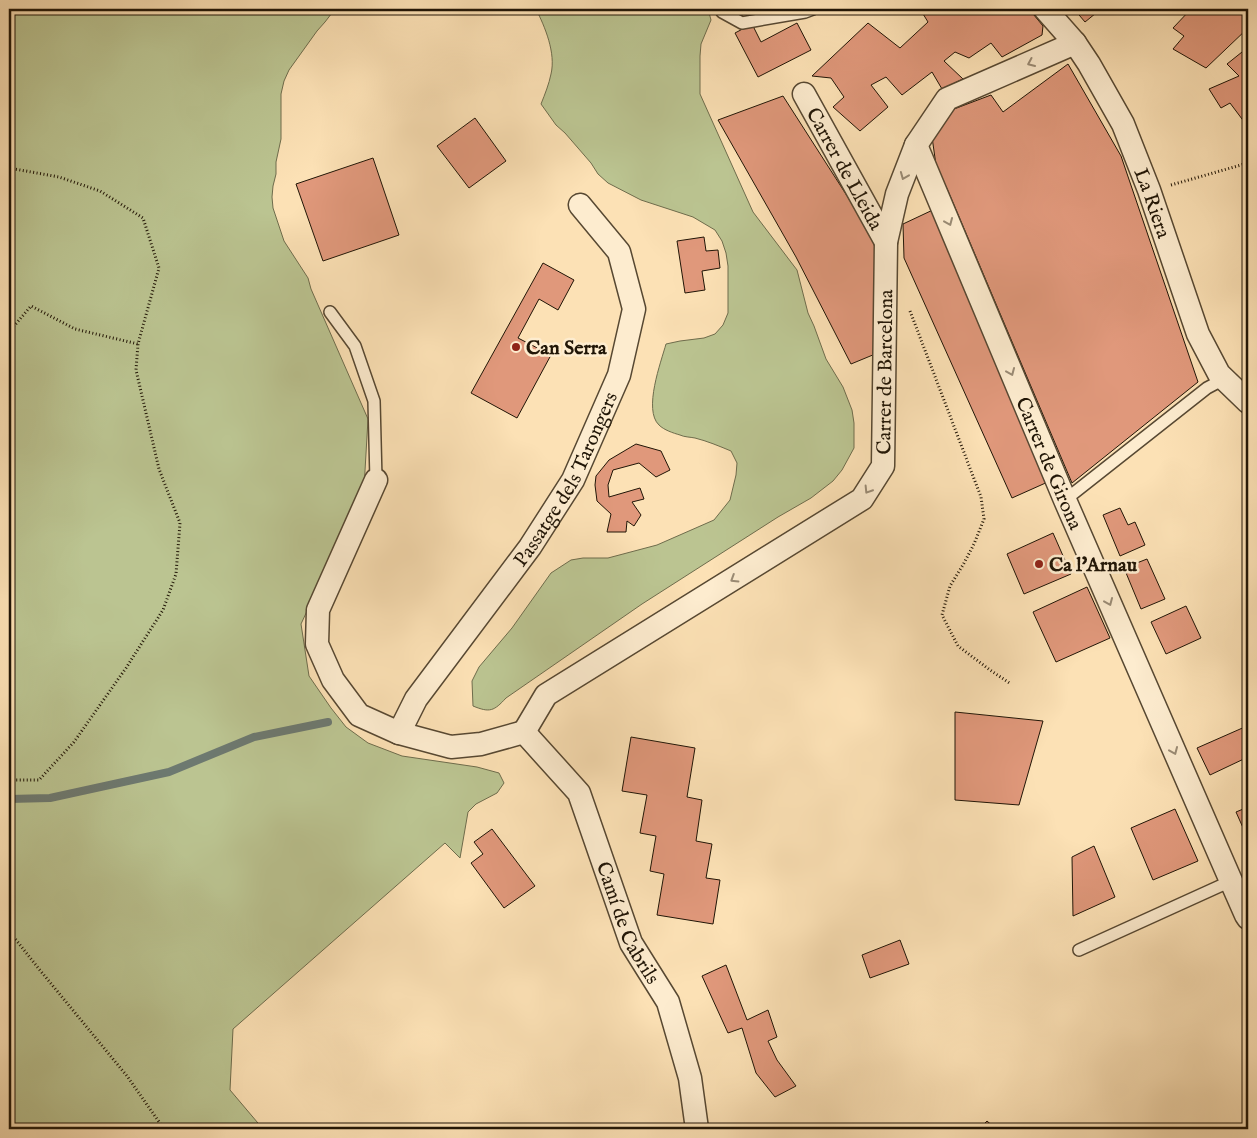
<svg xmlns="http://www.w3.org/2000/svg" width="1257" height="1138" viewBox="0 0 1257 1138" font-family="'IM FELL English',serif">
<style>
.green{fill:#bbc491;stroke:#6e6c4c}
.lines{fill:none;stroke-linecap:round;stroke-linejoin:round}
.stream{stroke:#6d7970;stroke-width:8}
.building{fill:#e0987b;stroke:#201506}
.lane-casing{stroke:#574832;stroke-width:14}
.street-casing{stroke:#574832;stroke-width:25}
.path{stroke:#201506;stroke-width:3;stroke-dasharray:1 2.5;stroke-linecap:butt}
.lane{stroke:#fdeccf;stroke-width:11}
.street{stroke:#fdeccf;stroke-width:22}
.oneway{stroke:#9a8b75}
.poi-dot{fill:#8f2418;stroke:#fdeccf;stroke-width:2}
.labels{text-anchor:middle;stroke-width:5;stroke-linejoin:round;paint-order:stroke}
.street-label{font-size:20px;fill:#201506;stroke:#fdeccf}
.poi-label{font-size:20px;font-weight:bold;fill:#201506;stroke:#fdeccf;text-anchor:start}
</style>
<rect width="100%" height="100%" fill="#fce1b5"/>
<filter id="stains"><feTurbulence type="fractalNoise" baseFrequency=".004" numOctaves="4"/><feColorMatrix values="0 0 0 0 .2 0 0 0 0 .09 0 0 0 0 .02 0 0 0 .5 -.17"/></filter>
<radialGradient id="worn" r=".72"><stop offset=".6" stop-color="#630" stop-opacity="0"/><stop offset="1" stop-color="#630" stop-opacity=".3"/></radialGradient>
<g class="green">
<polygon points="9,9 335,9 325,22 317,31 289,70 284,81 281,94 281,139 276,162 276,174 273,186 272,197 273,208 284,241 308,278 311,289 368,419 364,488 301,624 309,676 331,708 346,727 368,743 402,756 477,767 499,773 504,783 497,793 476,804 468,812 460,858 445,843 233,1029 230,1090 263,1129 9,1129"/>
<path d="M536,9H708L711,20L701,44L700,56V94L753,212L797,270L808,313L814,326L826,359L843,387L852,410L854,423V448L842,470L833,481L811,498L778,517L642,604L506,698C494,711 490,713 473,706L472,681L479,667L512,628L551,573L571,560L583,558H608L657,545L714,520L730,500L736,475L737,463L731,451C719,446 707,441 695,438C690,437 684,437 680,435C673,433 664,430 659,425C643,410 661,362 666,344L680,341L704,338L715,334L723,325L728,313V266L726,253L722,241L715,230L693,217L641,200L608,183L598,174L591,163L565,133L556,125L541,104C545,94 549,84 551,74C556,53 545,27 536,9Z"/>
</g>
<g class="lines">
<polyline class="stream" points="9,799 50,798 169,772 254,737 328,722"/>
</g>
<g class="building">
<polygon points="920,9 972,9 974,10 975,9 1029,9 1043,26 1042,35 1002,57 991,43 969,58 955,52 944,61 963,79 942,89 932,72 902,95 886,77 871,85 888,107 860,131 833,107 844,97 831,78 812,76 868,23 900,48 928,22"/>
<polygon points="1074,9 1101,9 1085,22"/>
<polygon points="1191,9 1248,9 1248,28 1206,68 1173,49 1184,36 1173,28"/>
<polygon points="797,23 811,50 758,77 735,33 752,24 761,42"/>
<polygon points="1247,48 1248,49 1248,127 1230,103 1221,108 1209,89 1239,76 1227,64"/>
<polygon points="1068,64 1121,156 1198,382 1072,483 948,191 936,165 932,137 954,109 991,95 1003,112"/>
<polygon points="783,96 867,227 879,256 880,352 851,364 796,257 718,120"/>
<polygon points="475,118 506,161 469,188 437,146"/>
<polygon points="373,158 399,235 323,261 296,184"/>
<polygon points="937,208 1050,481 1012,498 904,258 903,224"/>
<polygon points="704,237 706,251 718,250 720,268 702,271 705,290 685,293 677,241"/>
<polygon points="543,263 574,280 558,310 539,299 518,338 551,355 517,418 471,393"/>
<polygon points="636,444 661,451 670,470 656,477 639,463 613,470 608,485 609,497 640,488 644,499 632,502 641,515 634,526 627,521 626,532 607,532 611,514 597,501 595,485 596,476 609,460"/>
<polygon points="1120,508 1128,525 1135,522 1145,545 1120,556 1103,515"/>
<polygon points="1053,533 1071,574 1024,594 1007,554"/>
<polygon points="1147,559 1165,599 1141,609 1124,568"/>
<polygon points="1087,587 1110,638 1056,662 1033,612"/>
<polygon points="1186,606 1201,638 1166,654 1151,622"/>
<polygon points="955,712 1043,721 1019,805 955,800"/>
<polygon points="1247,726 1248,729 1248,757 1210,775 1197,748"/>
<polygon points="631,737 695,748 687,797 702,800 696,841 712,844 706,878 720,880 713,924 657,915 664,874 650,871 656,836 640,833 647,795 622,791"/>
<polygon points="1248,807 1248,839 1236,812"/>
<polygon points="1175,809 1198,861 1153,880 1131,828"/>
<polygon points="492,829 535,886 504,908 471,863 483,854 474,842"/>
<polygon points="1094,846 1115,897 1073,916 1072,857"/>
<polygon points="900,940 909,964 870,978 862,955"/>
<polygon points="726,965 747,1020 768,1010 777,1037 768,1041 777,1060 796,1086 775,1097 756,1073 742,1028 728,1033 702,976"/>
<polygon points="987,1121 996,1129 979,1129"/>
</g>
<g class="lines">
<defs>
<g id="lane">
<polyline points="722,9 722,12 742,23 805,12 813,9"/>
<polyline points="330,312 355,346 374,401 376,480"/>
<polyline points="1065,500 1207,388 1224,379"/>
<polyline points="1079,950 1231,881"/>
</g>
<g id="street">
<path id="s1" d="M1045,9L1075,43L1089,64L1123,124L1149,190L1198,334L1219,374L1248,402"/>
<path id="s2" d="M804,94L886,242"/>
<path id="s3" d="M916,145L1065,500L1231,881L1246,915L1248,918"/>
<polyline points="376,480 318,610 317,644 333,680 359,715 399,733 451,747 481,744 524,732"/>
<path id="s4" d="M524,732L546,695L862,499L883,466L886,242L897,194L916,145L947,99L1075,43"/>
<path id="s5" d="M524,732L579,793L631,943L668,1002L690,1078L697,1129"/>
<path id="s6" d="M399,733L416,699L530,547L573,480L619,375L634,309L619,252L580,205"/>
</g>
</defs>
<use href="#lane" class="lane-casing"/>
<use href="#street" class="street-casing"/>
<g class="path">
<polyline points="9,168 59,177 100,191 143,218 159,268 138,344 136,370 159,469 180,523 176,574 163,610 126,668 74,742 39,780 9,780"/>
<polyline points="1171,185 1248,163"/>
<polyline points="910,311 981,497 984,519 974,544 963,565 950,586 942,615 958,646 990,670 1011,684"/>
<polyline points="9,332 31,306 75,329 138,344"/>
<polyline points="9,931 39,969 127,1076 164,1129"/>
</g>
<use href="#lane" class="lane"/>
<use href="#street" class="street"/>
</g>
<defs><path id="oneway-chevron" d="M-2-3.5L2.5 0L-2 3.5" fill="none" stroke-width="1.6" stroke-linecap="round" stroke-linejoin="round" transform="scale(1.25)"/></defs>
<g class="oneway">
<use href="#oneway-chevron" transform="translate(1031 63) rotate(156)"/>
<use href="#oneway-chevron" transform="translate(904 176) rotate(112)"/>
<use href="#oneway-chevron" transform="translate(949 222) rotate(67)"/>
<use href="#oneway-chevron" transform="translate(1011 372) rotate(67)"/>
<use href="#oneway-chevron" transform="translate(868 490) rotate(122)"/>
<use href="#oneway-chevron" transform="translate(734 579) rotate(148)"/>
<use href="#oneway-chevron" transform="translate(1109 602) rotate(67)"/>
<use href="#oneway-chevron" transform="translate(1174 751) rotate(67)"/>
</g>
<g class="poi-dot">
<circle cx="516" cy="347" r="5"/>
<circle cx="1039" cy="564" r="5"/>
</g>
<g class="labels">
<g class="street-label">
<text dy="7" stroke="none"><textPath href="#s2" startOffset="85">Carrer de Lleida</textPath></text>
<text dy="7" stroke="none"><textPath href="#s1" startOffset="224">La Riera</textPath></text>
<text dy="7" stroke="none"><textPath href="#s4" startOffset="548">Carrer de Barcelona</textPath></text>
<text dy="7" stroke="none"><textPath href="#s3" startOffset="345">Carrer de Girona</textPath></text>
<text dy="7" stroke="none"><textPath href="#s6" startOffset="305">Passatge dels Tarongers</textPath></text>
<text dy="7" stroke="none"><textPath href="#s5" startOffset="221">Camí de Cabrils</textPath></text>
</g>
<g class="poi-label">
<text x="526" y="354">Can Serra</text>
<text x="1049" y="571">Ca l'Arnau</text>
</g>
</g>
<rect width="1257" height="1138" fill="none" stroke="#fce1b5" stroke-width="30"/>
<rect x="10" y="10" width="1237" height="1118" fill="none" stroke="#201506" stroke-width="2.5"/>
<rect x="15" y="15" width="1227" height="1108" fill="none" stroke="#201506"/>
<rect width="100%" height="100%" filter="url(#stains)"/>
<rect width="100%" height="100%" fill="url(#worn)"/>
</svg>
